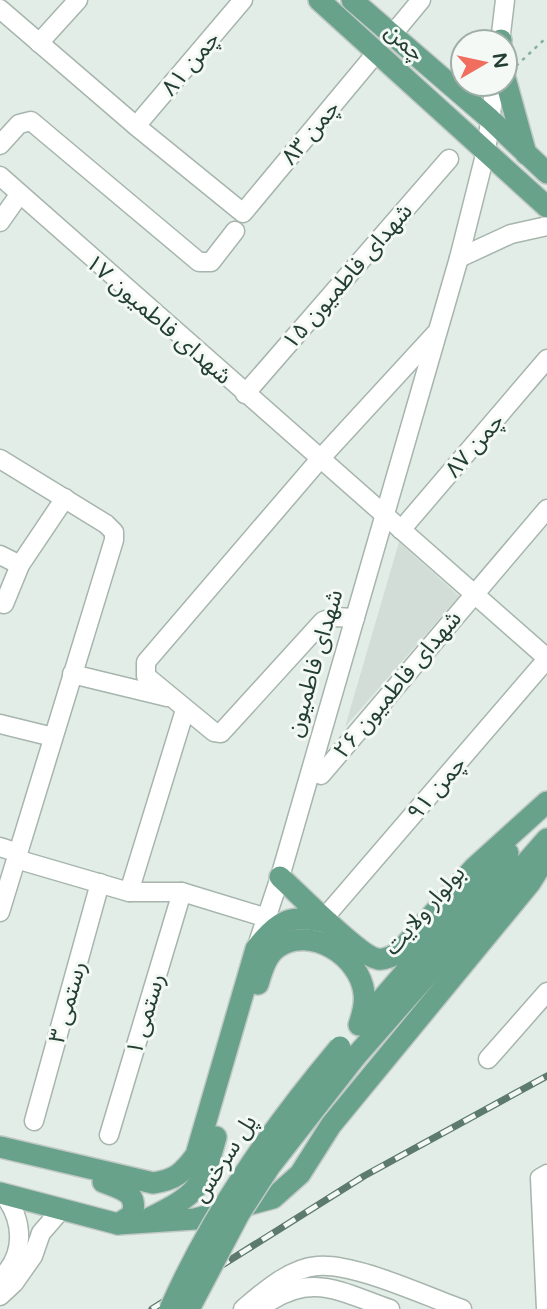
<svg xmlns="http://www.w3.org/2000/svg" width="547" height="1309" viewBox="0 0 547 1309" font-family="'Varela Round','Noto Sans Arabic',sans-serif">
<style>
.built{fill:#d1ddd6}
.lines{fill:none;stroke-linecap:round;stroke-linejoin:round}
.minor-casing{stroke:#a6b5ad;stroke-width:21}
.major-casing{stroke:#c1c9c6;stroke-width:24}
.path{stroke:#84b09c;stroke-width:2.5;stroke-dasharray:3.5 5;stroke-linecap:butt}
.minor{stroke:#fff;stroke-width:18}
.major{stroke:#68a28b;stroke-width:21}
.rail-casing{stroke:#5d7a6e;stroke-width:7}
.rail{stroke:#f4f9f6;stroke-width:4.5;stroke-dasharray:13;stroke-linecap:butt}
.major-bridge-casing{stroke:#c1c9c6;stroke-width:24;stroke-linecap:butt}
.major-bridge{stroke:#68a28b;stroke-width:21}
.labels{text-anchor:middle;stroke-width:6;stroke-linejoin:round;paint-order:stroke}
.street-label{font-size:23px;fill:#233e33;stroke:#f4f9f6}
</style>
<rect width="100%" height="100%" fill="#e3ede7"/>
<polygon class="built" points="399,542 459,596 345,727"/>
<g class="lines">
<defs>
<g id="minor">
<polyline points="0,9 136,126 243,213 377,52"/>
<polyline points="392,35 421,0"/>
<polyline points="500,42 505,0"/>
<polyline points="39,43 78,0"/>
<polyline points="136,126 243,0"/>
<polyline points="0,145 19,124 31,121 199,262 211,262 235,231"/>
<polyline points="0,176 547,658"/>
<polyline points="0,222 19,195"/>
<polyline points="459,258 511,234 547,226"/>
<polyline points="245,394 449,159"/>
<polyline points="0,459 106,524 114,532 114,540 0,912"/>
<polyline points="401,530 547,359"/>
<polyline points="0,555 20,565"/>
<polyline points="0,603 4,604 20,565 65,498"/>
<polyline points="355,618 334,617 323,621 221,733 214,732 146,676 146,662 320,459 435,334"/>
<polyline points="72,674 167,697"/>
<polyline points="0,724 53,737"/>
<polyline points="321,775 547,509"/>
<polyline points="0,847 18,853"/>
<polyline points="16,859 129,892 182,892 267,918"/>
<polyline points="129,892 185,710"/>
<polyline points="325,917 547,659"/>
<polyline points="257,946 280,877 459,258 486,151 495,84"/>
<polyline points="488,1059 547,992"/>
<polyline points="34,1121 100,883"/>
<polyline points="109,1135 182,892"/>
<path d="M0,1279C26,1255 24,1220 3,1194"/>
<polyline points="0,1296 14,1283 33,1256 41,1233 61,1210"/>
<path d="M243,1309C263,1292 290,1268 317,1266C353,1262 425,1296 462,1309"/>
<path d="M259,1309C309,1270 338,1291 390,1309"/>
<polyline points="546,1309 540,1178 547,1174"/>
</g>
<g id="major">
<polyline points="319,0 547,207"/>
<polyline points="352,0 490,119 547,173"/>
<polyline points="501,40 501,42"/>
<polyline points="505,78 526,154"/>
<path d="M280,877C298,893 360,957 378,959C386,960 393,956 399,952L474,868L547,802"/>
<path d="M258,984C262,971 266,955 278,947C312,925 360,957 364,993C366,1005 362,1015 359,1025"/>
<polyline points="362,1022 508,853"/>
<polyline points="356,1056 547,839"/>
<path d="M0,1147L153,1183C175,1180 183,1173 196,1155L256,949C278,919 293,913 329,923"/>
<path d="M103,1182C121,1189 139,1192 132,1215L118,1224"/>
<polyline points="0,1193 118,1224 195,1219 273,1198 300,1174 331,1125 530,883 547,856"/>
<path d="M150,1218C198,1194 202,1188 216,1137"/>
</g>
</defs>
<use href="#minor" class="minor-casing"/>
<use href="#major" class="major-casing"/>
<polyline class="path" points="516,66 547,37"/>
<use href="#minor" class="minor"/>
<use href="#major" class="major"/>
<defs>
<polyline id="rail" points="152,1309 364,1176 547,1076"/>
</defs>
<use href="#rail" class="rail-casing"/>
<use href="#rail" class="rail"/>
<defs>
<g id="major-bridge">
<path d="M170,1309C213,1212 272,1128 340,1047"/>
<polyline points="189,1309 239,1214 270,1166 356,1056"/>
</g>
</defs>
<use href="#major-bridge" class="major-bridge-casing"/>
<use href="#major-bridge" class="major-bridge"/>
</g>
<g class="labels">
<g class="street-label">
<text transform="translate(405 42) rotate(42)" y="8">چمن</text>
<text transform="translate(190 63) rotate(-50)" y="8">چمن ۸۱</text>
<text transform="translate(310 132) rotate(-50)" y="8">چمن ۸۳</text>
<text transform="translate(347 276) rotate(-49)" y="8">شهدای فاطمیون ۱۵</text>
<text transform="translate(159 319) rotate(41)" y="8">شهدای فاطمیون ۱۷</text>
<text transform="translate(474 445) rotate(-49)" y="8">چمن ۸۷</text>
<text transform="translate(314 663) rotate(-74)" y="8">شهدای فاطمیون</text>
<text transform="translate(397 684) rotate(-50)" y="8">شهدای فاطمیون ۲۶</text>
<text transform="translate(436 788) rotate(-49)" y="8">چمن ۹۱</text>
<text transform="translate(424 910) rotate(-49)" y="8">بولوار ولایت</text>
<text transform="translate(67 1002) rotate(-74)" y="8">رستمی ۳</text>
<text transform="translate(145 1014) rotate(-73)" y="8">رستمی ۱</text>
<text transform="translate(224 1158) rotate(-57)" y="8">پل سرخس</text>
</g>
</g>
<g transform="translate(484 63) rotate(81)"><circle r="33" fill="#f4f9f6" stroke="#a0aea8" stroke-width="2"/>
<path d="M0-5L12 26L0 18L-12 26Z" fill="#f16d5d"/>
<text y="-10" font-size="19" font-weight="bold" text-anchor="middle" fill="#233e33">N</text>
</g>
</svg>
